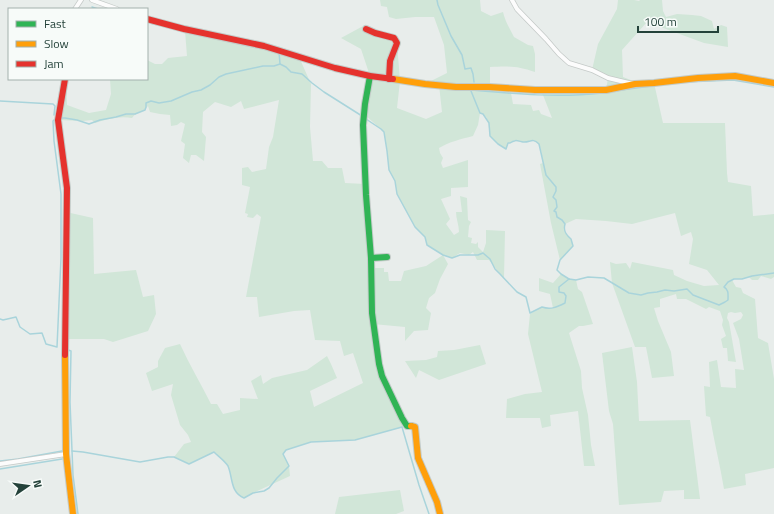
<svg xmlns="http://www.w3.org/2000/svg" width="774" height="514" viewBox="0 0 774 514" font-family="'Titillium Web',sans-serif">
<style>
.green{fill:#d1e6d8}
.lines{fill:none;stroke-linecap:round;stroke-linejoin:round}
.stream{stroke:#a9d4db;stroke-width:1.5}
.street-casing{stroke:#c5cac8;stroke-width:5.5}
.fast-casing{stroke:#c3cbc8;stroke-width:8}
.slow-casing{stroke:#c3cbc8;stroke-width:8}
.jam-casing{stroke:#c3cbc8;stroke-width:8}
.street{stroke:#fcfcfc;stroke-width:4}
.fast{stroke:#30b455;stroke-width:6}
.slow{stroke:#ff9f0a;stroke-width:6}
.jam{stroke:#e5322d;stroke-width:6}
</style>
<rect width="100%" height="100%" fill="#e8edeb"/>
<g class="green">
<path d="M380,0H480L481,11L491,16L503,12C505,21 510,29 514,37L528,45L533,46L535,54V72C517,66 509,66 490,67V87L512,88L511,93L513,104L531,105L533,111L539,110L541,114L552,118L543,95L535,90H606L608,78L592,70L598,44L617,9L618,0H634L639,1L640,0H662L663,11L666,17L677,14L692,15L701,16L712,21L714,29L721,25L727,27L728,47L704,43L647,22L622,50L623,77L641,84L654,83L663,123H725L727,173L728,182L751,186L753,216L774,214V277L771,279L761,276L758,280H752L749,277L742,279H734L732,280L736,287L741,288L743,293L755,299L758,338L768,343L774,379V468L745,474L746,485L724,489C720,465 714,441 710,417L706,416L704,386L710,387L709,362L717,360L721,387L736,388L735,369L744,370L739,339L733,323L741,319L743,315L741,312L735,313L731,312L728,313L727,318L729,322L736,362L728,361L727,348H723L721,339L726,336L722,325L723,320L720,311L709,307L706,309L686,299H677L676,294L660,299V307L654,308L658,321L671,352L674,376L652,378L646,347H635L612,283L610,262L616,264L626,263L630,269L632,262L673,270L674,275L687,281L704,286L719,285L707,270L689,264L693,239L691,232L681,236L675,213L632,224L606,221L576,219L565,224C563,231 566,235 571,239L573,246L560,260L551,223L540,164L543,163C542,157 542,143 534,141C531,139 528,142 525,142C519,142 516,138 510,143H508L506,149C501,146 494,142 491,137C487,129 492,117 480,113L478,125L473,136C461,139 449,142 439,148L440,153L443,158L441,163L443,168L468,160V187L451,188V196L441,199L450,219L446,224L454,235L459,232C459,225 456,219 456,212H462L460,196L467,198L468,220L471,222L469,226L468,237L472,238L471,243L476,244L478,242V247L483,252L486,243V230L505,231L504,278C498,272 494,266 489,260H477L473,252L469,255L460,253L452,258L443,255L448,264L440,279L435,293L429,298L426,308L431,313L428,330L414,331L405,341V327L373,324L379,364L407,426L355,440L311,442L286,450L283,454L289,466L290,476L253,493L244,498C230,492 233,477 228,466C225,461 218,456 214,452L189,464L174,457L184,444L191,442L188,435L180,425L171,395L173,384L152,391L146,373L158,367V361L165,348L180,344C189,364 201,384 211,404H217L223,414L240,410V398L258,399L251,381L261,375L263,384L272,378L307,370L327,356L331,364L337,378L310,391L314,407L363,383L353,353L344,356L340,341L315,340L310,310L294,311L259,317L257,297H246L261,217L257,214L253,218L247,217L248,214L245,213L250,187L242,185V168L248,167L252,172L266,169L269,147L273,137L279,100L244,109L241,101L231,107L215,102L203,112L202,132L206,137L204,161L196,155H191L189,163L183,158L185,144L181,141L185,124L181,122L177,125L171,126L170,115L160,114L150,112L148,106C142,114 138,110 132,118C119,116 107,119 95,123L92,120L83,121L58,120L66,79L67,105L89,113L106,110L111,94L110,79H147V60L155,64H162L168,58L187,56L185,31L299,57L311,84L310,127L313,161H322L328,168H342L345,183L365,184L371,268H384V272H388L389,281H401L404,271L426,266L443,255L427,245L425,237L415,227L397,194L395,181L389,170L387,151L384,132L364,114L370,76L361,49L341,38L365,25L366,29L385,36L397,43L400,81L397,108L426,119L442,112L439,85L425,84L447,73L444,45L434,17H415L396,19L389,17L387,7L381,6Z"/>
<polygon points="66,212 93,218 94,274 136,270 143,297 154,295 156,314 148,331 113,342 104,339 65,339"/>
<polygon points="561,274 569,279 576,280 578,289 582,292 593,324 583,326 579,326 569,333 581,371 582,388 588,415 591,445 595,466 584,466 578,411 550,415 551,426 542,428 540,418 506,418 507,399 525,394 542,392 528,334 530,314 542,307 547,308 553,308 550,294 539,291 539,278 553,283"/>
<polygon points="480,345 486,364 439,380 419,370 416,378 405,361 426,360 437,357 438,351 454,350"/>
<polygon points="632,347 637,382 639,421 690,420 700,499 684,499 684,490 664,491 661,502 619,505 613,424 609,411 602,353"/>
<polygon points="400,490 404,511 396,514 335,514 339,497"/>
</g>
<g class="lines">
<g class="stream">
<polyline points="437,0 438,5 451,36 462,55 465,69 471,68 473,74 474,82"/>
<polyline points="92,7 98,9"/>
<polyline points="150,23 158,25"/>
<polyline points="279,52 280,64"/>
<polyline points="685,82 733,80 774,87"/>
<polyline points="614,91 651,86"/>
<polyline points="0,101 53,104 55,106 54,115"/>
<polyline points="61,118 65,118 77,120 89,124 100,120 116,117 126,114 135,114 145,110 146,107 146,103 151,101 159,103 171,101 192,92 201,90 210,85 219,77 226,74 263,66 274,66 280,64 286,67 291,72 302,74 312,83 324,92 362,116"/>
<path d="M366,119L381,129L384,132L387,151L389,170L395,181L397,194L415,227L425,237L427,245L443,255L452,258L460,255H478L483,253L490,259L495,269L500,274L517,292L526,297L530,313L542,307C551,310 557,307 565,303L566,296L564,293L559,292V287L569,279L576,280L588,277L604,278L629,293L641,295L648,293L657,292L665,290L674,291L687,289L693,295L719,305L725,302L728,300C728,294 729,290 724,287L728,282L734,279H742L752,276L774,273"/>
<path d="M569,279L561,274L557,270L560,260L573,246L571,239C566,235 563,231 565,224L562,220L557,217L556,212L554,211L557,207L556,200L553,197L556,191V187L546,175L539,144C532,137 530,143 523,142C518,141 515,139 510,143H508L506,149L498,144L490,136L489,123L483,114L480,113L471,91L472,90C515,94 559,98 602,93"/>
<polyline points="0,319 3,320 16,317 20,327 30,334 42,333 46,344 57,347 61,258 61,194 54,141 53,121 54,120"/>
<polyline points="68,350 71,351 70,402 73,475 78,514"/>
<path d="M72,451L83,452L140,462L168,457H174L189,464L214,452C218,456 225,461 228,466C233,478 230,492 244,498L253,493L264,491L269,488L277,478L289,466L283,454L286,450L311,442L355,440L402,427L419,485L429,514"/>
<polyline points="0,461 18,459 62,451"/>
<polyline points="0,469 62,459"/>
</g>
<defs>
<g id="street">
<polyline points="92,0 117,9"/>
<polyline points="512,0 517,9 546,39 559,54 569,63 592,70 608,78 633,84"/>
<polyline points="75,9 81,0"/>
<polyline points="0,464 66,454"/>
</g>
<g id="fast">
<polyline points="370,76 365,104 363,125 366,195 371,258 372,313 379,364 382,376 402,418 407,426 411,426"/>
<polyline points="371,258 387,257"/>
</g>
<g id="slow">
<polyline points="393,79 425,84 456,87 489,87 535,90 606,90 635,84 654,83 698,78 735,76 774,83"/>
<polyline points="65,355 66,454 73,514"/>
<polyline points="411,426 415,427 418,458 437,502 440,514"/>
</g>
<g id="jam">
<polyline points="147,19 184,29 264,46 335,68 370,76 393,79"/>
<polyline points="366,29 375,33 394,38 397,43 390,61 389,79"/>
<polyline points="65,79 58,120 67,188 65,355"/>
</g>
</defs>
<use href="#street" class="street-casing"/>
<use href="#fast" class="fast-casing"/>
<use href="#slow" class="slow-casing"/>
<use href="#jam" class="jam-casing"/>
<use href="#street" class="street"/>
<use href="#fast" class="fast"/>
<use href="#slow" class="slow"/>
<use href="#jam" class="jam"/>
</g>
<rect x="8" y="8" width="140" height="72" fill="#f7fbf9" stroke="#a3b1ad"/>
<rect x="16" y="21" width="20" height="6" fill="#30b455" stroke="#a3b1ad"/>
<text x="44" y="28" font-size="12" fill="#24423a">Fast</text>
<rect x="16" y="41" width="20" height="6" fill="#ff9f0a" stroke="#a3b1ad"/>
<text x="44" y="48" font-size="12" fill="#24423a">Slow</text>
<rect x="16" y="61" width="20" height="6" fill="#e5322d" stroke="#a3b1ad"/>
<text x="44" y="68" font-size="12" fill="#24423a">Jam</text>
<g transform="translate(28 486) rotate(77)" stroke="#f7fbf9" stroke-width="3" paint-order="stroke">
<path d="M0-3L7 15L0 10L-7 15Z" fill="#24423a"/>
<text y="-6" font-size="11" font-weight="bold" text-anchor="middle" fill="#24423a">N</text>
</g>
<path d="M638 26v6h80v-6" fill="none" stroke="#24423a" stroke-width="2"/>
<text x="644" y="26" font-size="12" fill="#24423a" stroke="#f7fbf9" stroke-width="3" paint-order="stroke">100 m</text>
</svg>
